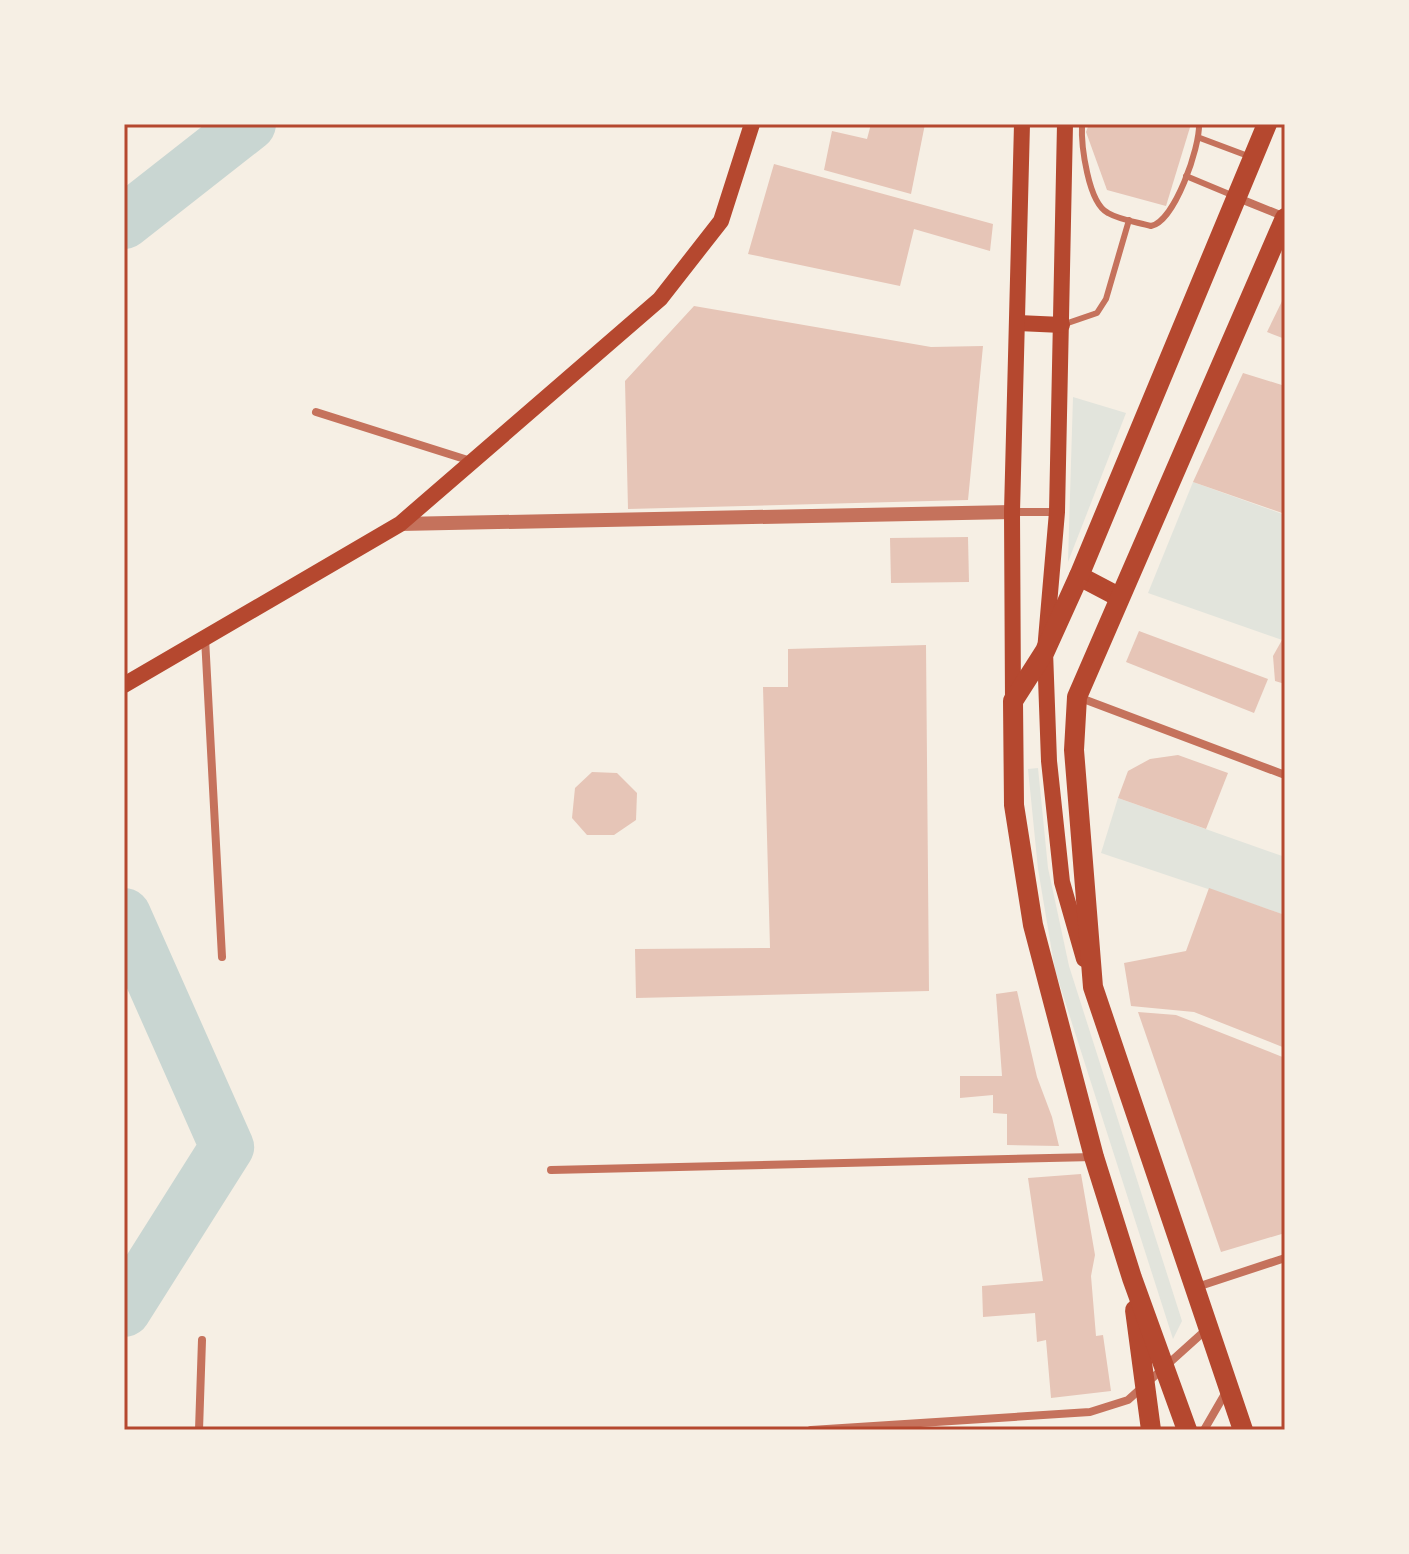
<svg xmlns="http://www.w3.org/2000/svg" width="1409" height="1554" viewBox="0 0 1409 1554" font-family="Mulish,sans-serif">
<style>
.green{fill:#e2e4dc}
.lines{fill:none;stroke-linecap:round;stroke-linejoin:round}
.river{stroke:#c9d6d2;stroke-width:54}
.building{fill:#e6c5b7}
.service{stroke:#c5725c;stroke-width:6}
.minor{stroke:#c5725c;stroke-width:8}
.tertiary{stroke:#c5725c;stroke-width:14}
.secondary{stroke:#b5482f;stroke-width:16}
.primary{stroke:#b5482f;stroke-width:20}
.neatline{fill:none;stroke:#b5482f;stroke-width:3}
</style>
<rect width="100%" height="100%" fill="#f6efe4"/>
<g class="green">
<polygon points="1073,397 1126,413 1068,562"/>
<polygon points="1193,482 1285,515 1285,641 1148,593"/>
<polygon points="1038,768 1048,868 1069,966 1182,1321 1173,1339 1055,970 1038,869 1028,769"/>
<polygon points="1118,798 1285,857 1285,915 1101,853"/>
</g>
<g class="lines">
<g class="river">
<polyline points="124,222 249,124"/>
<polyline points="124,915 227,1147 124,1310"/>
</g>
</g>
<g class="building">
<polygon points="871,124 925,124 911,194 824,170 832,131 867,139"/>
<polygon points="1089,124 1191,124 1166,206 1107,190 1086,132"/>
<polygon points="774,164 993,224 990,251 914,229 900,286 748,254"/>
<polygon points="1285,295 1285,339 1267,332"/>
<polygon points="694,306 931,347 983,346 968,500 628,509 625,381"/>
<polygon points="1243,373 1285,386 1285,514 1193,482"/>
<polygon points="968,537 969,582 891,583 890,538"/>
<polygon points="1139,631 1268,679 1254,713 1126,662"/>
<polygon points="1282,640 1285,641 1285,684 1275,681 1273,656"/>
<polygon points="926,645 929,991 636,998 635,949 770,948 763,687 788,687 788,649"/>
<polygon points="1178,755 1228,773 1206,829 1118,798 1128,771 1150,759"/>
<polygon points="592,772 617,773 637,793 636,820 614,835 587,835 572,818 575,788"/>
<polygon points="1209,888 1285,915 1285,1048 1194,1012 1131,1006 1124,963 1186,951"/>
<polygon points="1017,991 1037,1077 1052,1117 1059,1146 1007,1145 1007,1114 993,1113 993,1095 960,1098 960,1076 1002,1076 996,994"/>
<polygon points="1138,1012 1176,1015 1285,1058 1285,1233 1221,1252"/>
<polygon points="1081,1174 1095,1255 1091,1276 1096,1336 1103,1335 1111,1391 1051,1398 1046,1340 1037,1342 1035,1313 983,1317 982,1286 1043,1281 1028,1178"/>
</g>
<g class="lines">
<g class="service">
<path d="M1082,124C1081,145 1088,203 1108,213C1120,220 1137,222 1151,226C1175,221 1200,147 1199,124"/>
<polyline points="1200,138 1248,156"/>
<polyline points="1186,176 1234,196"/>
<polyline points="1062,325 1097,313 1106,299 1129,220"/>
</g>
<g class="minor">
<polyline points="1238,198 1285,217"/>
<polyline points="316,412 471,461"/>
<polyline points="1012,512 1057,512"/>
<polyline points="205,638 222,957"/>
<polyline points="1078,697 1285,775"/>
<polyline points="551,1170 1094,1157"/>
<polyline points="1197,1287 1285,1258"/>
<polyline points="199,1430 202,1340"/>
<polyline points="811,1430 1090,1412 1128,1400 1208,1328"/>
<polyline points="1204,1430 1226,1392"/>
</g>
<polyline class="tertiary" points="400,524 1012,512"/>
<g class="secondary">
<polyline points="1065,124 1057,512 1045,651 1049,761 1062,882 1084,959"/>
<polyline points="1018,323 1062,325"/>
<polyline points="124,685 400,524 660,299 721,221 752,124"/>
<polyline points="1013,701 1012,512 1022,124"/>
</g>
<g class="primary">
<polyline points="1079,576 1119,597"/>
<polyline points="1135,1310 1151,1430"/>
<polyline points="1187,1430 1132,1278 1094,1157 1033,925 1014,805 1013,701 1045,651 1079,576 1267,124"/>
<polyline points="1243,1430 1093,987 1074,750 1077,697 1285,218"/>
</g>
</g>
<rect width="1409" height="1554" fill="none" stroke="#f6efe4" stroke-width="252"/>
<rect x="126" y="126" width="1157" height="1302" class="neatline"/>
</svg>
